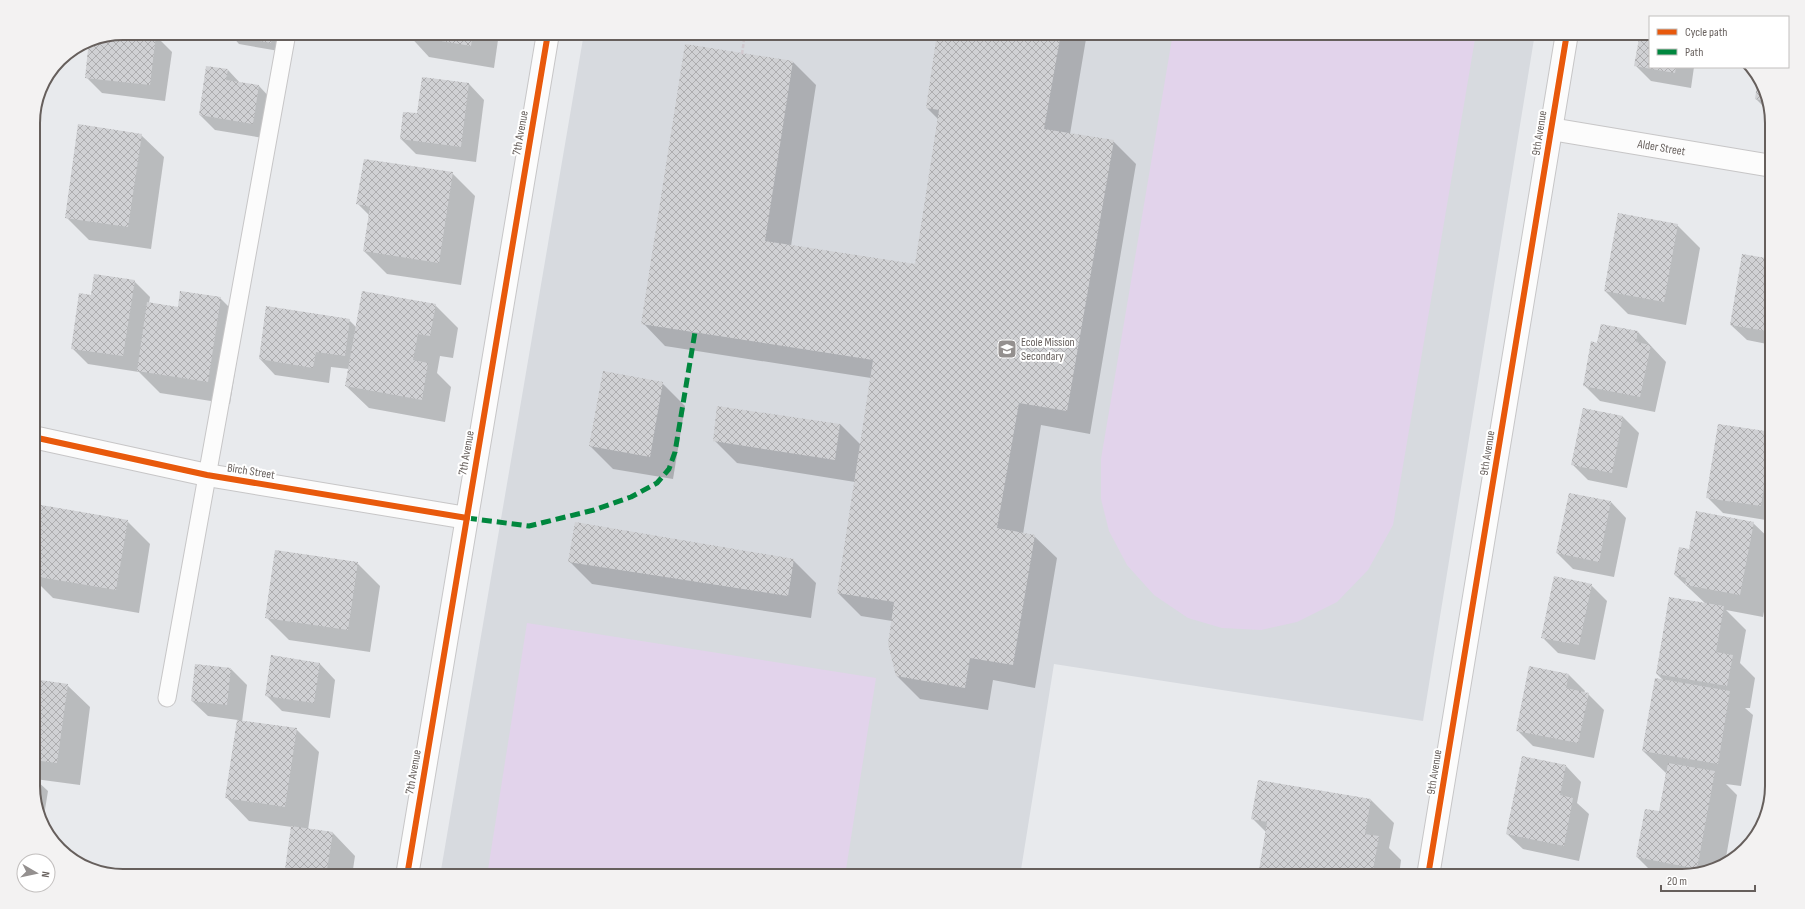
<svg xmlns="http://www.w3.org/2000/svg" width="1805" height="909" viewBox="0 0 1805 909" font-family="'Sofia Sans Condensed',sans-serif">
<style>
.education{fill:#d7dadf}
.garden{fill:#e2d3eb}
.shadow{fill:#0003}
.building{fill:url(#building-cross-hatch)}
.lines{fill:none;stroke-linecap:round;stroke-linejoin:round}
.service-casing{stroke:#c7c6c7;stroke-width:19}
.minor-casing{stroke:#c7c6c7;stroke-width:24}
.tertiary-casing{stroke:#c7c6c7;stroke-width:24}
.path{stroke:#d1c9cf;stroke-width:2.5;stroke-dasharray:4 2;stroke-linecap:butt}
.service{stroke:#fcfcfc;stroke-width:17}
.minor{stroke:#fcfcfc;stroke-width:22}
.tertiary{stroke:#fcfcfc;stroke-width:22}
.quiet{stroke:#00873e;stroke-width:5;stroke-dasharray:10 5;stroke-linecap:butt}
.cycleway-casing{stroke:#fff;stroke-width:8}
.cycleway{stroke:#e8590c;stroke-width:6}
.labels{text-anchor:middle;stroke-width:4;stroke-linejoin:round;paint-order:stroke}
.street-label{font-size:12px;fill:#665f5c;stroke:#fff}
.poi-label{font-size:12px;fill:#665f5c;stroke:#fff;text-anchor:start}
.rim{fill:none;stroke:#665f5c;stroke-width:2}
</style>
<defs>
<pattern id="building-cross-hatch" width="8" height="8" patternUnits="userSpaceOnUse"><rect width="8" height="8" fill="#d0d1d4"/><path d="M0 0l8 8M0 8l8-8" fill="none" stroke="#adadaf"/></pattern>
</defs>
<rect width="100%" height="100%" fill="#e8eaed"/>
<polygon class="education" points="584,33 1535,33 1423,721 1054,664 1020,876 440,876"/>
<g class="garden">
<polygon points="1173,33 1476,33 1393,525 1368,570 1337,602 1297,622 1261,630 1222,628 1188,618 1154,595 1127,565 1109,531 1101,499 1101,459"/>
<polygon points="527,623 876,678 845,876 487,876"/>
</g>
<g class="shadow">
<polygon points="123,33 156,36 172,52 165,101 102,93 86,77 90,39"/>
<polygon points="232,33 282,33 279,51 239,44 232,36"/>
<polygon points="407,33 499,33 494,68 429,57"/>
<polygon points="938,33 1087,33 1070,134 1113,141 1136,164 1090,434 1041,425 1023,534 1034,536 1057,558 1035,688 993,680 988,710 920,699 897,676 892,621 861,616 838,593 855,482 737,463 714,440 840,424 861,445 871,378 665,346 643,323 793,62 816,85 791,246 916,265 938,119 927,108"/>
<polygon points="1641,33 1650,33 1650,67 1694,67 1691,88 1651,81 1635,65"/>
<polygon points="228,70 241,84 259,86 274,102 269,139 215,130 200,115"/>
<polygon points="1759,80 1770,113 1756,99"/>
<polygon points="469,84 484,100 476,162 416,154 401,139 418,115"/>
<polygon points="141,135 164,157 151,249 89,240 66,217"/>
<polygon points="452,173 475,196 461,285 387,274 364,251 370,216 358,204"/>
<polygon points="1677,225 1700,248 1686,325 1628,314 1605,291"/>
<polygon points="1772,260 1772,345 1747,340 1731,325"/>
<polygon points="134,281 150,297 149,303 179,308 220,298 243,321 230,404 160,393 139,372 88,364 72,348 91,296"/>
<polygon points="435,305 458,328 453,358 440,356 437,373 451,387 445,422 369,408 346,386 349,369 331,367 329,383 275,375 260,359 349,320 356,327"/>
<polygon points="1601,325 1638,332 1666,362 1655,412 1600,401 1584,385 1597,344"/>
<polygon points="662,383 685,406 673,479 613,469 590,446"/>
<polygon points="1583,409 1623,417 1639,433 1627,488 1588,480 1572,464"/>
<polygon points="1772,433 1772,521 1723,513 1708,498"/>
<polygon points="1611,502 1626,518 1614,577 1573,569 1557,553"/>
<polygon points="127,521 150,544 139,613 53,598 33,578 33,558"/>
<polygon points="1753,523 1772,541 1772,568 1763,617 1726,610 1746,630 1740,663 1755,678 1750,708 1745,708 1753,715 1741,786 1726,784 1737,795 1725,863 1682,876 1656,876 1637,857 1660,813 1666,773 1643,751 1664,681 1657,674 1706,604 1675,575 1690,550"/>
<polygon points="793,560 816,583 811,618 592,584 569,561"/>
<polygon points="357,563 380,586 370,652 289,640 266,617"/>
<polygon points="1591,585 1607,601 1595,660 1558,653 1542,637"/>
<polygon points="320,664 335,680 330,718 282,711 266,695"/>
<polygon points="1530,667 1569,675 1585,691 1584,693 1588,694 1604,710 1594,758 1533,746 1517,730"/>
<polygon points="231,669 247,685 242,722 296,729 319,752 308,830 333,833 355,856 352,876 285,876 292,827 249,821 227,798 238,720 208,716 192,701"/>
<polygon points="33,680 67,685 90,707 80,785 35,779 48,791 43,822 33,792"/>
<polygon points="1566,766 1581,782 1577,803 1589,814 1579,861 1523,849 1507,834"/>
<polygon points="1371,800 1394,823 1389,848 1401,860 1399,876 1259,876 1267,833 1252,818"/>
</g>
<g class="building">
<polygon points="123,33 156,35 150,85 85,78 89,40"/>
<polygon points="231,33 273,33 271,43 231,36"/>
<polygon points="406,33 473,33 471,46 405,35"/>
<polygon points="937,33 1061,33 1044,129 1114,140 1067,411 1019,403 997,528 1035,535 1013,665 970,658 965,688 896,676 888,644 894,602 837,593 873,360 641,324 685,44 793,61 765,241 915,264 939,110 926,108"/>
<polygon points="1640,33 1650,33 1650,67 1676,67 1675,73 1634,66"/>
<polygon points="206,66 228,69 226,80 259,85 253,124 199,115"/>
<polygon points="422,77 469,83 461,147 400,139 403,112 417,113"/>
<polygon points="1758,78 1766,101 1755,99"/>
<polygon points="78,124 142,134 128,227 65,218"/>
<polygon points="364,159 453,172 439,263 363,251 370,207 356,204"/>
<polygon points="1618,213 1678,224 1664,302 1604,291"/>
<polygon points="1742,254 1772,259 1772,332 1730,325"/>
<polygon points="94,274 135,280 123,356 71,349 79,293 91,295"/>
<polygon points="180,291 221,297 208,382 137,371 147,302 178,307"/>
<polygon points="362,291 436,304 430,336 418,334 413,360 428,363 422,400 345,386"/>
<polygon points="266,306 350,319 345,356 316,352 313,368 259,359"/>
<polygon points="1601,324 1638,331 1636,342 1651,345 1640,397 1583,386 1591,341 1597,343"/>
<polygon points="603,371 663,382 650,457 589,446"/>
<polygon points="717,406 840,424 835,460 713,441"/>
<polygon points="1583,408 1623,416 1612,473 1571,465"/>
<polygon points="1718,424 1772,432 1761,506 1706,498"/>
<polygon points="1569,493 1611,501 1599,562 1556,553"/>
<polygon points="41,505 128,520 116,590 33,576 33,552"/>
<polygon points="1696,511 1754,522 1740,595 1685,585 1686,578 1674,575 1679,547 1689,549"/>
<polygon points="575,522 794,559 788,596 568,562"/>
<polygon points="275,550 358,562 348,630 265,618"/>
<polygon points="1554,576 1592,584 1579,645 1541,638"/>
<polygon points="1669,597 1724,606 1716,652 1733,655 1727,686 1656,674"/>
<polygon points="271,655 320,663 314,703 265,696"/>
<polygon points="195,664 231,668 227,705 191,701"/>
<polygon points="1529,666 1569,674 1566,688 1589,693 1578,743 1516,731"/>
<polygon points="1655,678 1730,691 1718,764 1642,751"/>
<polygon points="33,679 68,684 57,763 33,760"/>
<polygon points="237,720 297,728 285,807 225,798"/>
<polygon points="1522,756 1566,765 1560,795 1573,798 1564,846 1506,834"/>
<polygon points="1668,763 1715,771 1697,869 1636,857 1645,809 1659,811"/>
<polygon points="1258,780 1371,799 1365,834 1379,836 1372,876 1258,876 1267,822 1251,819"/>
<polygon points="291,826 333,832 326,876 284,876"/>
</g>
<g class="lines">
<defs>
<polyline id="service" points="167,698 287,33"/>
<g id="minor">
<path id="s1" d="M1551,129L1772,166"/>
<polyline points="33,437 207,475 467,518"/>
<polyline points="1428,876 1567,33"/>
</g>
<polyline id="tertiary" points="407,876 548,33"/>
</defs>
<use href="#service" class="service-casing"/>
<use href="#minor" class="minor-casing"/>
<use href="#tertiary" class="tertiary-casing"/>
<polyline class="path" points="742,54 745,33"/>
<use href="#service" class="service"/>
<use href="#minor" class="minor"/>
<use href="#tertiary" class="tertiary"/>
<polyline class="quiet" points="467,518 529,526 594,510 631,497 657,483 669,469 675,452 695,332"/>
<defs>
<g id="cycleway">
<polyline points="33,437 207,475 467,518"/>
<polyline points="407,876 548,33"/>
<polyline points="1428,876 1567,33"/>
</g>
</defs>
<use href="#cycleway" class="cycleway-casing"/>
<use href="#cycleway" class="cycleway"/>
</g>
<defs>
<symbol id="school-square" viewBox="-11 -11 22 22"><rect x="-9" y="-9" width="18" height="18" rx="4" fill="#94908f" stroke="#fff"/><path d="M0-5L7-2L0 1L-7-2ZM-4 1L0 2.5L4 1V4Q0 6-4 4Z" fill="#fff"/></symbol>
</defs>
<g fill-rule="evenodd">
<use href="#school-square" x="996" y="338" width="22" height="22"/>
</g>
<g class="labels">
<g class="street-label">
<text transform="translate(520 133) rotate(-80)" y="4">7th Avenue</text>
<text transform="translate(1539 133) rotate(-81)" y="4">9th Avenue</text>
<text dy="4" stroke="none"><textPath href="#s1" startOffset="112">Alder Street</textPath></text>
<text transform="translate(466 453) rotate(-80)" y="4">7th Avenue</text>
<text transform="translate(1487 453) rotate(-81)" y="4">9th Avenue</text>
<text transform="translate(251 471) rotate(9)" y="4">Birch Street</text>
<text transform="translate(413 772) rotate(-80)" y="4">7th Avenue</text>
<text transform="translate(1434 772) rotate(-81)" y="4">9th Avenue</text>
</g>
<g class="poi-label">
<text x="1021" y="346">Ecole Mission<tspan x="1021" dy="14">Secondary</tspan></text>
</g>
</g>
<path d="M0 0H1805V909H0ZM123 40H1682A83 83 0 0 1 1765 123V786A83 83 0 0 1 1682 869H123A83 83 0 0 1 40 786V123A83 83 0 0 1 123 40Z" fill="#f3f2f2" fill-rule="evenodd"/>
<path class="rim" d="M123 40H1682A83 83 0 0 1 1765 123V786A83 83 0 0 1 1682 869H123A83 83 0 0 1 40 786V123A83 83 0 0 1 123 40Z"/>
<rect x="1649" y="16" width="140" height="52" fill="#ffffff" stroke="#c2bfbe"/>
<rect x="1657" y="29" width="20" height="6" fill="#e8590c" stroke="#c2bfbe"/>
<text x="1685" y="36" font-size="12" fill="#665f5c">Cycle path</text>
<rect x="1657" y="49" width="20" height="6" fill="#00873e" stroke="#c2bfbe"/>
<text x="1685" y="56" font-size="12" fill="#665f5c">Path</text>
<g transform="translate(36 873) rotate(99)"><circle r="19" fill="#ffffff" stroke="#c2bfbe"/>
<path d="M0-3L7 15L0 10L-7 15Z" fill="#94908f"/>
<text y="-6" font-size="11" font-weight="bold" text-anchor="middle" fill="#665f5c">N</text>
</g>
<path d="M1661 885v6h94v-6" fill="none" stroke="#665f5c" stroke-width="2"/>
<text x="1667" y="885" font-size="12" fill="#665f5c" stroke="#ffffff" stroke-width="3" paint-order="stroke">20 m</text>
</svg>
